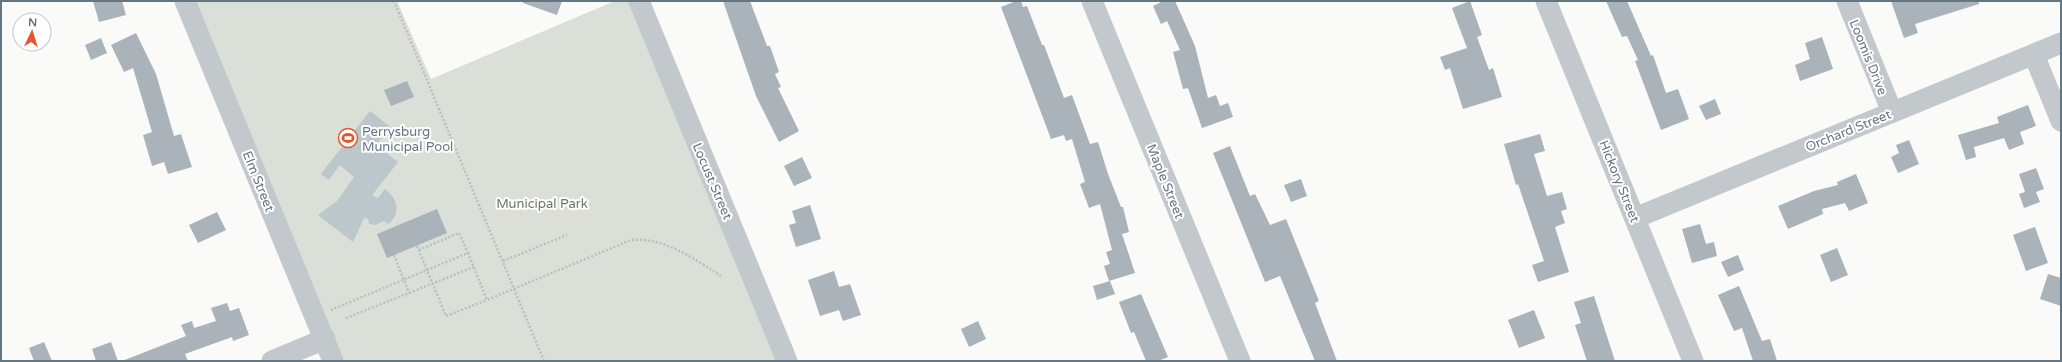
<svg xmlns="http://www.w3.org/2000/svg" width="2062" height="362" viewBox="0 0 2062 362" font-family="'Varela Round',sans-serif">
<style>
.green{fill:#dadfd7}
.water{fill:#bbc7cb}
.building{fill:#aab3b9}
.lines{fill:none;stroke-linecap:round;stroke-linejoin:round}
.path{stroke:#bbbfc2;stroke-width:2.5;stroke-dasharray:2 2;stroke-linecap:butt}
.minor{stroke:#c3c8cc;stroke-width:21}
.labels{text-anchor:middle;stroke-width:4;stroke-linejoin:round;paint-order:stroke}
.street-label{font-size:13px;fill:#657683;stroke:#fff}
.poi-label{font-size:13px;fill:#657683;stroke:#fff;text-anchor:start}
.park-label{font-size:13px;fill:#687a64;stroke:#fff}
</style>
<rect width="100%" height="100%" fill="#fafaf8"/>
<polygon class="green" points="187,1 397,1 431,79 615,1 631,1 779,361 339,361"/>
<path class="water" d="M370,111L390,127L376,145L398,162L373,194V196L378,198L385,189C398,199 401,212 389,224L384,221L375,225L369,224L368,219L364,218L353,242L318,215L337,201L354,177L341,166H339L329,180L321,174Z"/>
<g class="building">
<polygon points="93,1 122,1 126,15 99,22"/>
<polygon points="523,1 562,1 557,15 523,3"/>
<polygon points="723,1 750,1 767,46 770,46 779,72 775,74 781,87 778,88 799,131 779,142 756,96"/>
<polygon points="1016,1 1021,1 1023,7 1027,6 1042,45 1044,45 1064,98 1072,95 1090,144 1098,142 1108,174 1121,207 1123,207 1129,232 1122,234 1135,273 1109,281 1104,266 1110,264 1106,252 1112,250 1100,204 1089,208 1080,184 1085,182 1072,139 1066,141 1064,135 1051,139 1001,7"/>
<polygon points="1163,1 1175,1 1195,46 1208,98 1216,95 1220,106 1228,103 1233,117 1202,128 1188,88 1183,89 1173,52 1180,50 1167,21 1161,24 1153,6"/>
<polygon points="1470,1 1482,35 1477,37 1489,70 1493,68 1502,97 1463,109 1450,68 1445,70 1440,57 1467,48 1452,8"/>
<polygon points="1606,1 1627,1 1651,56 1653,55 1666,93 1678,89 1689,119 1661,130 1635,61 1638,60 1627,36 1622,37"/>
<polygon points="1891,1 1979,1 1979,4 1915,24 1918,33 1904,38"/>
<polygon points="136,33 156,74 174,136 181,134 192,167 168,174 164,162 152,166 143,135 152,132 133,68 124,72 111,45"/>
<polygon points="1822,37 1833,69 1800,81 1795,65 1810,59 1805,43"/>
<polygon points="101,38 107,53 91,60 85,45"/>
<polygon points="407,81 414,97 391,106 384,90"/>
<polygon points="1715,99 1721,114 1706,120 1699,106"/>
<polygon points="2028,105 2036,126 2020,132 2024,144 2009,150 2004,138 1974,147 1976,157 1966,160 1958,135 1999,123 1997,117"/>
<polygon points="1540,134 1545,151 1534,154 1547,196 1562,192 1567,209 1561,211 1565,223 1555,227 1569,272 1538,282 1532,265 1544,261 1518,184 1516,185 1504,144"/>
<polygon points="1909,140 1919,164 1898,173 1891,157 1899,153 1896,145"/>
<polygon points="1230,146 1250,196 1255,194 1270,225 1286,219 1319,301 1315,303 1337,361 1315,361 1280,276 1265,282 1213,153"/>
<polygon points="802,157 812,178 794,186 784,166"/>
<polygon points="2036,168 2044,189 2036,192 2040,202 2024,208 2019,194 2025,192 2019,174"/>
<polygon points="1856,174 1868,203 1849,211 1845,203 1822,209 1823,214 1788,229 1778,206 1814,191 1838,185 1837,182"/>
<polygon points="1301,179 1307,196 1291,202 1284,185"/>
<polygon points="810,205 821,239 796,247 789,225 796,223 792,211"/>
<polygon points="437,209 447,233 387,258 377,234"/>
<polygon points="217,212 226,230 198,243 189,225"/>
<polygon points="1700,224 1706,244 1714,242 1717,256 1692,263 1682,229"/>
<polygon points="2035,227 2048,263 2026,271 2013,235"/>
<polygon points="1837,248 1848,275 1831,282 1820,255"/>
<polygon points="1738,255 1744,270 1728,277 1721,262"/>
<polygon points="834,271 839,287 850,284 861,315 843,321 839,310 820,316 808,280"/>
<polygon points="2048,274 2061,278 2061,306 2040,299"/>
<polygon points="1110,281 1115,294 1097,300 1093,286"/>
<polygon points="1739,286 1762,341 1770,339 1777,361 1753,361 1742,328 1734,331 1718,295"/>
<polygon points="1141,294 1168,357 1158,361 1146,361 1134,332 1131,333 1119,302"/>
<polygon points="1594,296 1615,361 1587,361 1575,325 1581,323 1574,302"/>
<polygon points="227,303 230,311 239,308 249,335 233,341 232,337 185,354 188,361 122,361 186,336 181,325 192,321 194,328 216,321 211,308"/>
<polygon points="1534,310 1545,338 1519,348 1508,320"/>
<polygon points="978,321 986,339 969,347 961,329"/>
<polygon points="44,342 52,361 34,361 29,348"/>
<polygon points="111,342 118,361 96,361 92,349"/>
</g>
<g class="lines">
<g class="path">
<polyline points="394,1 544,361"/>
<polyline points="417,246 446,316 487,300"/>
<polyline points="419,250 459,233 468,253"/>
<polyline points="394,255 409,293"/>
<polyline points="503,261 567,235"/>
<path d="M331,310L468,253L487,300L631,240C664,237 695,259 721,276"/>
<polyline points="346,318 474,267"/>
</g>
<g class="minor">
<polyline points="185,1 333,361"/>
<polyline points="639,1 787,361"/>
<polyline points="1092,1 1240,361"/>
<polyline points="1546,1 1693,361"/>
<polyline points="1847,1 1892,112"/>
<polyline points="2034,55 2061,121"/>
<polyline points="1635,218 2061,43"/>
<polyline points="272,361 325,339"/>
</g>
</g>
<defs>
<symbol id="stadium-ring" viewBox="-11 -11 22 22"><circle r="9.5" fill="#fff" stroke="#e4572e" stroke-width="1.5"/><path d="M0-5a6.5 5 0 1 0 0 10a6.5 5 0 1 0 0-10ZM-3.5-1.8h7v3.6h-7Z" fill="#e4572e"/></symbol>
</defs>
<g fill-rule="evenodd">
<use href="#stadium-ring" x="337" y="127" width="22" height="22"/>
</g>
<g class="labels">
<g class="street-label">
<text transform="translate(1869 57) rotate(68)" y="5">Loomis Drive</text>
<text transform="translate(1848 130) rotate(-22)" y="5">Orchard Street</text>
<text transform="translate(259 181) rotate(68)" y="5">Elm Street</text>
<text transform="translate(713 181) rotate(67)" y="5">Locust Street</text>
<text transform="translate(1166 181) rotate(68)" y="5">Maple Street</text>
<text transform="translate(1620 181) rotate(68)" y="5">Hickory Street</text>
</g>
<g class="poi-label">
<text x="362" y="136">Perrysburg<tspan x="362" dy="15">Municipal Pool</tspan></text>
</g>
<g class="park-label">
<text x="542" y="208">Municipal Park</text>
</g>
</g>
<rect width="2062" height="362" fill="none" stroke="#657683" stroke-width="4"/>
<g transform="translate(32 32) rotate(4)"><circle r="19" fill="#ffffff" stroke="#c1c8cd"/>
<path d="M0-3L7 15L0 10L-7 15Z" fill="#e4572e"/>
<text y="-6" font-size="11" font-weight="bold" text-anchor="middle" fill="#657683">N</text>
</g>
</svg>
